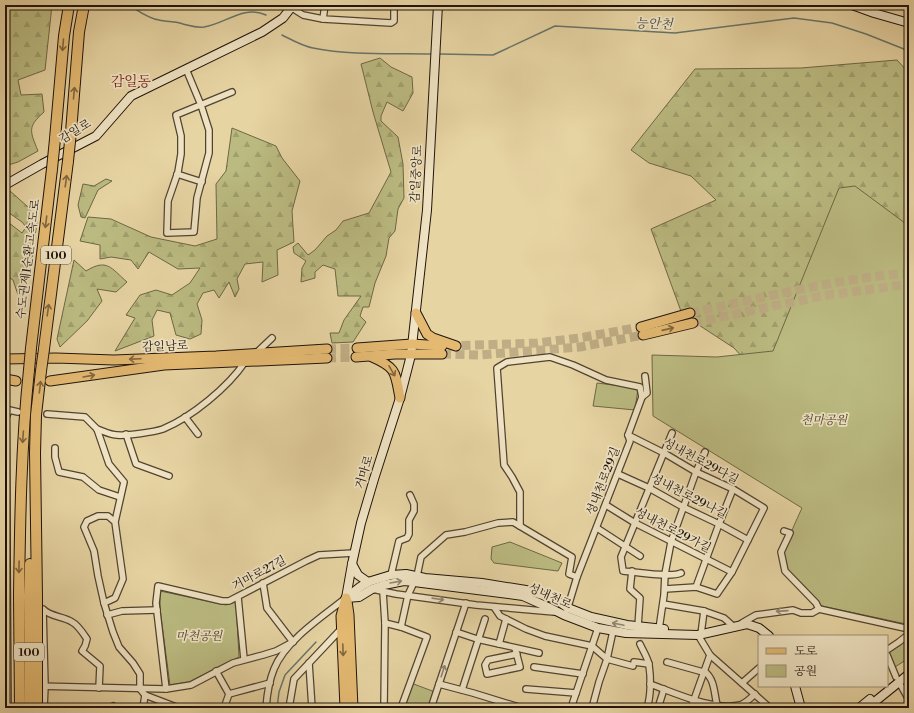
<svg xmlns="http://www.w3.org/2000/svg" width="914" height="713" viewBox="0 0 914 713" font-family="'Libre Bodoni','Noto Serif KR',serif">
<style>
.forest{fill:url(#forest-firs);stroke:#6d6746}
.green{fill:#bbbb81;stroke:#6d6746}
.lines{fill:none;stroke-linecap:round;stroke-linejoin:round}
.stream{stroke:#67756b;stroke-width:1.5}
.primary-tunnel{stroke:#bfad85;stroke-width:9;stroke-dasharray:9 4.5;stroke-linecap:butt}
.street-casing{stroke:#514332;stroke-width:8}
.secondary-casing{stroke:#1f130c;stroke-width:10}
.primary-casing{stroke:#1f130c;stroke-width:11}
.highway-casing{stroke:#1f130c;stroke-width:12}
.street{stroke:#efe3c3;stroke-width:5.5}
.secondary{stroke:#efe3c3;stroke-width:8}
.primary{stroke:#e4ba72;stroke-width:9}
.highway{stroke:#e4ba72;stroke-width:10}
.highway-bridge-casing{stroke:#1f130c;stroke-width:12;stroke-linecap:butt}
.highway-bridge{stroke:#e4ba72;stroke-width:10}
.oneway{stroke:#82663f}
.oneway2{stroke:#918571}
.labels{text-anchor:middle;stroke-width:3.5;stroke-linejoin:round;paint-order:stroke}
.shield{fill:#efe3c3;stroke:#5d5143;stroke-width:1}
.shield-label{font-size:11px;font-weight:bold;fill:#1f130c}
.street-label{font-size:12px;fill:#1f130c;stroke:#efe3c3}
.park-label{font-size:12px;font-style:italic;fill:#4e452f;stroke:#efe3c3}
.water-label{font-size:13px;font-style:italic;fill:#494c44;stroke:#efe3c3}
.quarter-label{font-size:14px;fill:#7a1f14;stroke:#efe3c3}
</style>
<defs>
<pattern id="forest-firs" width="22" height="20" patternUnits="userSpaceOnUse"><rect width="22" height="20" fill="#bbbb81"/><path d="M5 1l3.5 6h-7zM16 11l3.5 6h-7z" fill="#a0a06e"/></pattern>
</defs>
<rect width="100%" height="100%" fill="#e7d4a3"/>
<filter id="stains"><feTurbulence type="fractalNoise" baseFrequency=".005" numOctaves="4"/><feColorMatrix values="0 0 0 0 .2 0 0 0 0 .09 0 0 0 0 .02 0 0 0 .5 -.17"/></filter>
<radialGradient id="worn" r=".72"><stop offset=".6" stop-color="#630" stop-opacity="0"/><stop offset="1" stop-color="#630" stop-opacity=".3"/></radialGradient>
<g class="forest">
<path d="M5,5H52L45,70L18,80L21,95L42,94L44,112C27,127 30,131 38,151L18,162L5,166Z"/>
<polygon points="380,58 391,67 412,77 413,93 403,111 387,102 381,116 381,121 398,137 403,164 404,198 398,209 395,231 389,238 386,256 375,283 369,307 363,307 360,316 366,322 353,342 332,343 330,333 339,333 344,320 361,296 338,296 335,269 323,265 315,272 315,278 301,282 302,268 306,261 294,253 293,247 298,243 308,255 315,250 327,236 336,230 343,221 369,213 391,172 373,112 361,64"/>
<polygon points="897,60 909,73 909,602 791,410 734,348 682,314 651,229 716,200 691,176 649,163 631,150 695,69 801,68"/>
<polygon points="232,128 276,146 282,158 300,181 292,211 294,242 277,250 278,275 262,282 263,262 245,264 237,279 239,289 235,297 229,282 219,298 214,290 203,293 197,304 202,320 201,334 190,339 176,335 170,313 157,310 152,320 154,336 115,351 135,318 126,315 140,295 156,290 172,295 190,283 200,268 178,269 149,252 138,269 131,260 111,257 100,259 100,245 80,241 88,217 111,219 151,237 195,246 217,239 216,184 226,171"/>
<polygon points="106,179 112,181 98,190 85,218 81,217 78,205 83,184 94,186"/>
<polygon points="10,191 28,207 37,222 30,272 20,276 24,290 18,295 13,280 5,275 5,227 9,223 22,233 26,227 22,222 5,210 5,193"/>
<path d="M74,260L86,271C107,258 111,268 127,282L116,292L97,289L102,301L87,321L60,347L57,339Z"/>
</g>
<g class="green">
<path d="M855,186L909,226V623L906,624L822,606C808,596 780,570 784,552C788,538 796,521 802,508L653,416L652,355L717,357L773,351L839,188Z"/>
<polygon points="597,383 638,388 635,410 593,406"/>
<polygon points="510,542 562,563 558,571 494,563 491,559 492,547"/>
<polygon points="160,591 226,605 236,602 239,657 218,667 189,682 170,685 160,609"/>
<polygon points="909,638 909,658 895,667 887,652"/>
<polygon points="411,683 435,692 429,708 402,708"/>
</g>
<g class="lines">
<g class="stream">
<path d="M129,5C139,11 147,18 159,20C167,22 176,21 183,24C191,26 196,28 204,27C227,23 243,5 266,15"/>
<path d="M282,35C292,40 302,46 313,48C352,56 393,53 433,54"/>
<polyline points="439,54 493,55 555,26 675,33 794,18 832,23 866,34 909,51"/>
<polyline points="277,708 279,692 285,675 316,642"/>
</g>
<g class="primary-tunnel">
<path d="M690,313C763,298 835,279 909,273"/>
<polyline points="693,323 822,296 909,284"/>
<polyline points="448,346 537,343 579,338 641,327"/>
<polyline points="327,349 357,348"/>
<polyline points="442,354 478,355 580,347 643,335"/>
<polyline points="327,358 356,357"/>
</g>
<defs>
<g id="street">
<polyline points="325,5 323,19 391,23 394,21 394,5"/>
<polyline points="292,8 303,15 323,19"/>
<polyline points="186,69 201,105 209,130 209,153 197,198 194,232 167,233 168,201 178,172 181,154 181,136 176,115 232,92"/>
<polyline points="177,174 202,182"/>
<polyline points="255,354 272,338"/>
<polyline points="5,409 18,412"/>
<polyline points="47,414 85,417 97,429 109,464 124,482 115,522 123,579 115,598 104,603 98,576 94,551 84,527 87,521 98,516 108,516 115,522"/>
<polyline points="185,417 198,434"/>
<path d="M97,429C103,431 111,435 117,435C127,436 154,432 163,429C192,417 228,387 245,362"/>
<path d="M672,433L621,557L623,571C636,572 671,578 681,573"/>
<polyline points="126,434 136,464 169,476"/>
<polyline points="628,435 664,453 696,472 733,489 764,508 732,572 717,594 696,587 665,589"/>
<polyline points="55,448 55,457 59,472 83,477 99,490 120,497"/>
<polyline points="618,474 649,488 683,507 719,524 748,540"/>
<polyline points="606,505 635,523 732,572"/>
<polyline points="520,526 520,492 512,477 504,465 497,368 507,362 550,357 573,365 606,380 640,387 642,397"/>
<polyline points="597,528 640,556"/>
<polyline points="784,531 790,533 781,552 785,571 816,603 819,609"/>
<polyline points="632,571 630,589 640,598 638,626"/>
<polyline points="391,575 399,541 407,538 409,534 409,520 414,511 414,504 410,495"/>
<polyline points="263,583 267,608 293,642"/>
<polyline points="696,587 719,524 733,489"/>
<polyline points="372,589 396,594 476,605 554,612"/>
<polyline points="383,592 385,623 384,708"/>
<polyline points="238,597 244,659"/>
<polyline points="104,603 113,632 119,647 133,663 140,674 140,689 145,695 179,708"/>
<polyline points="663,604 704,611 724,618 734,627"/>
<polyline points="494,607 500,616 526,629 545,636 592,646 607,659 633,666"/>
<polyline points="567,610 577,577 630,441 628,435 642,397 647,393 645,376"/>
<polyline points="107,615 122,611 157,610"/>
<polyline points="385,623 401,627 427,637 401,708"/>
<polyline points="742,623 756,615 793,610 801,613 812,613 819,609 909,629"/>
<polyline points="401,627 408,595 417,576 421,557 446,535 465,532 498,523 513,522 572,557 569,574 577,577"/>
<polyline points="659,629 664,595 665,574 671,542 696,472 705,452"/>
<polyline points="456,632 477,639 539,653"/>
<polyline points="701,634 704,611"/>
<polyline points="698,635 710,655 770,708"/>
<polyline points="499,644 506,619"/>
<path d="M640,644C643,651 648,658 649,665C651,678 651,696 647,708"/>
<polyline points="515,648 520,667 487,674 485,665 488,660 517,654"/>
<polyline points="887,650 899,642 909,634"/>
<polyline points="887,655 896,677"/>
<polyline points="634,662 649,664"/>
<polyline points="667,662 703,672"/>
<polyline points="309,663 312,708"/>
<polyline points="534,667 583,674"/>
<polyline points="216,671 229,694 224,708"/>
<path d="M704,671C715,679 714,693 717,705"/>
<polyline points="899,682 909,700"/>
<polyline points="742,683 759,668"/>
<polyline points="439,684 473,693 522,708"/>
<path d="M650,684C675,693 713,711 740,705C746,703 751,698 755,694"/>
<polyline points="35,686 166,689 191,685 233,663 263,655 276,651 293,642"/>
<polyline points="166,689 156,603 158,586 222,601 229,601 306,561 319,555 354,553"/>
<polyline points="526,689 576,693"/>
<polyline points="462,690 485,619"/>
<polyline points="229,694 270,683"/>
<polyline points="44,707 65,708"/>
<polyline points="8,708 6,417 9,411"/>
<path d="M44,708L45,686L43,609C50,617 63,616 72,622C78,625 83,633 87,639L85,646L82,651L100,666L99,688"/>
<polyline points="109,708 113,706 114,708"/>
<polyline points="143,708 145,695"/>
<path d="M266,708C267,695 269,681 274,669C285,641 323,616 346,598"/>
<polyline points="289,708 294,679 342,628"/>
<polyline points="431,708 466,603"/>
<polyline points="571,708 598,628"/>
<polyline points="592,708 599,682 607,659 613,631"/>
<polyline points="658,708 664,689"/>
<polyline points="691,708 710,655"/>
</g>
<g id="secondary">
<polyline points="852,5 874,13 909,23"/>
<polyline points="5,185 42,164 96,136 131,96 262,32 283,18 293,5"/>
<polyline points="352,564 358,575 368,582"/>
<polyline points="346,598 352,564 361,523 374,479 400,398 411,355 427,210 438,5"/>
<polyline points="346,598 359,597 372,589 384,585 404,581 414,582 523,596 550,608 564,615 598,628 626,633 698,635 747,624 759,628 769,636"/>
<polyline points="346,598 360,587 368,582 391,575 406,574 425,578 482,583 526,590 555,599 568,608 591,617 627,625 664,629"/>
<polyline points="795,686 801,708"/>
<polyline points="859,708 870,699"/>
<polyline points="867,708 909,674"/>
</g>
<g id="primary">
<polyline points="416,313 427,334 433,338 456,346"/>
<polyline points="641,327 690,313"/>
<polyline points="643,335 693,323"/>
<polyline points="357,348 412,344 442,346"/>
<polyline points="356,357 395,354 442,354"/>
<path d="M372,357C397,368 395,372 400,398"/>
<polyline points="5,359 56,358 114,360 216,356 327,349"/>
<polyline points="5,379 16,381"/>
<polyline points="50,381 164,365 327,358"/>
<polyline points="347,601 349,615 353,708"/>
<polyline points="345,708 341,616 346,598"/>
</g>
<g id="highway">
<polyline points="71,132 79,32 84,5"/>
<polyline points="55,139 64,36 69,5"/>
<polyline points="31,348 52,169"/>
<polyline points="44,349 68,161"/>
<path d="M19,596C20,521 21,445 29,370"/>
<polyline points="29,596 30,564"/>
<polyline points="37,596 35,453 36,415 41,371"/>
</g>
</defs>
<use href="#street" class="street-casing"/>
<use href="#secondary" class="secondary-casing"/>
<use href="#primary" class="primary-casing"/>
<use href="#highway" class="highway-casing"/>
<use href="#street" class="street"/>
<use href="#secondary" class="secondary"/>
<use href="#primary" class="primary"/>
<use href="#highway" class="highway"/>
<defs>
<g id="highway-bridge">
<polyline points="68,161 71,132"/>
<polyline points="52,169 55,139"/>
<polyline points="29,370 31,348"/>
<polyline points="41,371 44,349"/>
<polyline points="19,596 20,708"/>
<polyline points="29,596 30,708"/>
<polyline points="37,596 37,708"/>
</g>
</defs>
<use href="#highway-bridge" class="highway-bridge-casing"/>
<use href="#highway-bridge" class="highway-bridge"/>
</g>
<defs><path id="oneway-shaft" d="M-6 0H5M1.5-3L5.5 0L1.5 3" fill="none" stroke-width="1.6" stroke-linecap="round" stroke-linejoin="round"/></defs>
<g class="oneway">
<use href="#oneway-shaft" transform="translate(63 45) rotate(95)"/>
<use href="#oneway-shaft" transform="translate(74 93) rotate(-85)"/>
<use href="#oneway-shaft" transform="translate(66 181) rotate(-82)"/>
<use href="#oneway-shaft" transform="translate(46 222) rotate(97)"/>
<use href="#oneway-shaft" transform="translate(48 310) rotate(-82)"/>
<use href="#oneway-shaft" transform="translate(668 329) rotate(-13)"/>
<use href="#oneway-shaft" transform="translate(135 359) rotate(178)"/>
<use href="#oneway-shaft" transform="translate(392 371) rotate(60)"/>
<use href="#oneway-shaft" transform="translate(89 376) rotate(-10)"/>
<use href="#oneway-shaft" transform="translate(40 387) rotate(-83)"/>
<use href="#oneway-shaft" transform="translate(23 437) rotate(94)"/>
<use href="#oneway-shaft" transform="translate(19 567) rotate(91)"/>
<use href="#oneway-shaft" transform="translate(343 650) rotate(88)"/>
</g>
<g class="oneway2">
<use href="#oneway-shaft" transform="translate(396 582) rotate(-10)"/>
<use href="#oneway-shaft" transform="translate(438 599) rotate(8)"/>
<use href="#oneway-shaft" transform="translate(782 611) rotate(176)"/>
<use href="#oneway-shaft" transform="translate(618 624) rotate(-168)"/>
<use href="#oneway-shaft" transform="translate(443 671) rotate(-72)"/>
</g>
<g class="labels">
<g class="shield">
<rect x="41" y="246" width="30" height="18" rx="3"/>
<rect x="14" y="643" width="30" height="18" rx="3"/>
</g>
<g class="shield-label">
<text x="56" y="259">100</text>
<text x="29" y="656">100</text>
</g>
<g class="street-label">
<text transform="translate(75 131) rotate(-31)" y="4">감일로</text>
<text transform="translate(416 174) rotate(-87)" y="4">감일중앙로</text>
<text transform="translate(28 259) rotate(-83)" y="4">수도권제1순환고속도로</text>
<text transform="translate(165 346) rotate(-2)" y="4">감일남로</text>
<text transform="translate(701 461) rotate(28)" y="4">성내천로29다길</text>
<text transform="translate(364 472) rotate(-73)" y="4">거마로</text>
<text transform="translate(603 481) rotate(-69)" y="4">성내천로29길</text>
<text transform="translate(689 496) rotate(27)" y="4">성내천로29나길</text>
<text transform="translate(673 530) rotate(27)" y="4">성내천로29가길</text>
<text transform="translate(259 573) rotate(-28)" y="4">거마로27길</text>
<text transform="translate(550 596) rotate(24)" y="4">성내천로</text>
</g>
<g class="park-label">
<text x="824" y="424">천마공원</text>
<text x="199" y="640">마천공원</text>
</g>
<g class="water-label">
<text transform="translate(654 23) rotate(2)" y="5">능안천</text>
</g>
<g class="quarter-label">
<text x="131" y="86">감일동</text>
</g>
</g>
<rect width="914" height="713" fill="none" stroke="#e7d4a3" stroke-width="20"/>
<rect x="6" y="6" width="902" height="701" fill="none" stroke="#1f130c" stroke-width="2"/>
<rect x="10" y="10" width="894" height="693" fill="none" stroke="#1f130c"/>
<rect x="758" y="635" width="130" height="52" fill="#efe3c3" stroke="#9c907a"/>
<rect x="766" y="648" width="20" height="6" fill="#e4ba72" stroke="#9c907a"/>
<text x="794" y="655" font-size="12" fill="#1f130c">도로</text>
<rect x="766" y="665" width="20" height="12" fill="#bbbb81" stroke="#9c907a"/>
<text x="794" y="675" font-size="12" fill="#1f130c">공원</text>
<rect width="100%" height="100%" filter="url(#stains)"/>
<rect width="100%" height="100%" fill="url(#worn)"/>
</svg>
